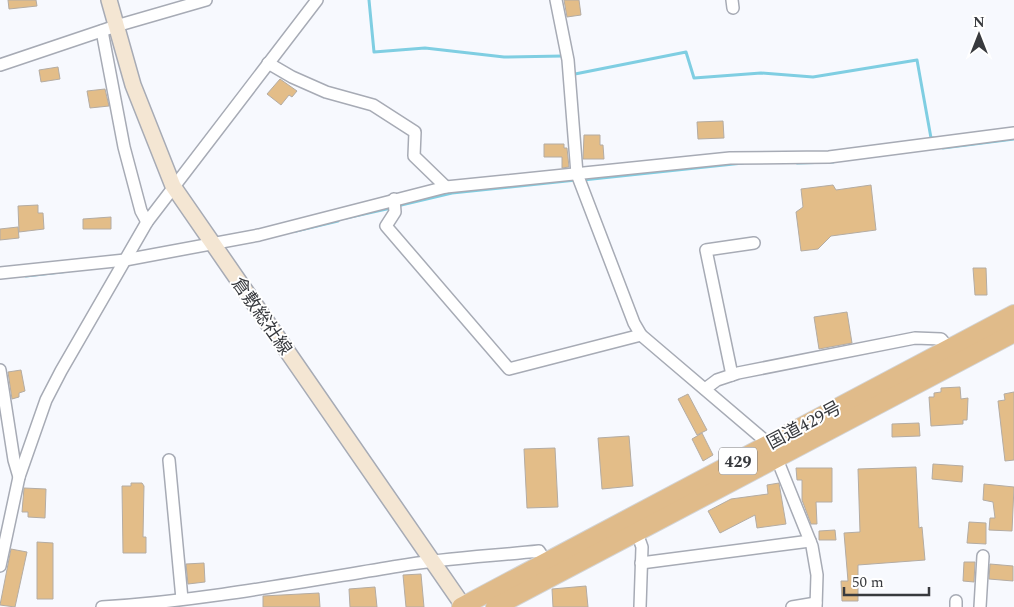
<svg xmlns="http://www.w3.org/2000/svg" width="1014" height="607" viewBox="0 0 1014 607" font-family="Spectral,'Noto Sans JP',serif">
<style>
.lines{fill:none;stroke-linecap:round;stroke-linejoin:round}
.stream{stroke:#7fcee2;stroke-width:3}
.building{fill:#e3bd88;stroke:#b4aca3}
.minor-casing{stroke:#a7abb5;stroke-width:14}
.secondary-casing{stroke:#a7abb5;stroke-width:18}
.trunk-casing{stroke:#d3d4d5;stroke-width:20}
.minor{stroke:#fff;stroke-width:11}
.secondary{stroke:#f4e6d3;stroke-width:15}
.trunk{stroke:#e0bb8a;stroke-width:18}
.labels{text-anchor:middle;stroke-width:4;stroke-linejoin:round;paint-order:stroke}
.shield{fill:#fff;stroke:#747578;stroke-width:1}
.shield-label{font-size:16px;font-weight:bold;fill:#383a3e}
.street-label{font-size:18px;fill:#383a3e;stroke:#fff}
</style>
<rect width="100%" height="100%" fill="#f7f9fe"/>
<g class="lines">
<g class="stream">
<polyline points="369,0 374,52 425,48 504,57 563,56"/>
<polyline points="575,74 686,52 694,78 761,73 813,77 917,60 931,138 934,138"/>
<polyline points="943,148 1014,139"/>
<polyline points="797,163 833,162"/>
<polyline points="583,180 743,163"/>
<polyline points="397,206 452,193 576,180"/>
<polyline points="346,218 391,208"/>
<polyline points="296,231 338,221"/>
<polyline points="26,276 69,271"/>
</g>
</g>
<g class="building">
<polygon points="8,0 36,0 37,6 9,9"/>
<polygon points="564,0 579,0 581,15 567,17"/>
<polygon points="58,67 60,79 41,82 39,70"/>
<polygon points="280,79 297,91 292,97 289,95 281,105 267,94"/>
<polygon points="105,89 109,106 90,108 87,91"/>
<polygon points="723,121 724,138 698,139 697,122"/>
<polygon points="584,135 600,135 600,145 603,145 604,159 583,159"/>
<polygon points="544,144 564,144 564,148 567,148 569,167 562,168 562,157 544,157"/>
<polygon points="833,185 836,190 871,185 876,230 831,236 818,249 801,251 796,212 803,207 801,189"/>
<polygon points="38,205 38,213 43,213 44,229 19,232 18,206"/>
<polygon points="111,217 111,229 83,229 83,219"/>
<polygon points="18,227 19,238 0,240 0,229"/>
<polygon points="973,268 986,268 987,295 975,295"/>
<polygon points="847,312 852,343 819,349 814,317"/>
<polygon points="21,370 25,391 19,393 19,397 12,399 8,372"/>
<polygon points="960,387 961,399 968,398 967,420 963,420 963,424 931,426 929,397 934,397 934,393 941,392 941,388"/>
<polygon points="1014,392 1014,460 1005,461 998,401 1005,400 1004,394"/>
<polygon points="688,394 707,430 697,435 678,399"/>
<polygon points="919,423 920,436 892,437 892,424"/>
<polygon points="702,433 713,455 703,461 692,439"/>
<polygon points="629,436 633,486 602,489 598,438"/>
<polygon points="555,448 558,507 527,508 524,449"/>
<polygon points="933,464 963,466 962,482 932,479"/>
<polygon points="916,467 919,528 922,527 925,560 858,565 858,601 842,601 841,581 848,581 844,533 860,532 858,469"/>
<polygon points="796,468 832,468 832,502 816,502 817,524 811,524 802,500 802,480 797,480"/>
<polygon points="131,483 142,483 144,486 143,537 146,537 146,553 123,553 122,486 131,486"/>
<polygon points="779,483 786,524 757,528 755,515 720,533 708,511 731,499 768,494 767,485"/>
<polygon points="984,484 1014,487 1012,531 989,530 990,518 995,518 993,502 983,500"/>
<polygon points="24,488 46,489 45,518 28,517 28,512 22,512"/>
<polygon points="969,522 986,523 986,544 967,543"/>
<polygon points="835,530 836,540 819,540 819,531"/>
<polygon points="37,542 53,543 53,599 37,599"/>
<polygon points="11,549 27,552 15,607 0,605"/>
<polygon points="964,562 975,562 974,582 963,581"/>
<polygon points="204,563 205,582 188,584 186,564"/>
<polygon points="990,564 1013,566 1013,581 989,579"/>
<polygon points="421,574 424,607 406,607 403,575"/>
<polygon points="586,586 588,607 553,607 552,589"/>
<polygon points="375,587 377,607 350,607 349,589"/>
<polygon points="319,593 320,607 263,607 263,596"/>
</g>
<g class="lines">
<defs>
<g id="minor">
<polyline points="556,0 568,60 577,174 634,323 641,335 769,444 777,459 812,546 817,575 816,607"/>
<polyline points="732,0 733,8"/>
<polyline points="102,31 124,147 141,211 147,222"/>
<polyline points="268,63 292,77 326,92 373,105 415,132 414,156 446,187"/>
<polyline points="0,65 116,26 206,0"/>
<polyline points="394,199 395,212 386,226 509,369 641,335"/>
<polyline points="0,273 125,260 259,235 446,187 730,158 829,157 1014,133"/>
<polyline points="0,370 14,460 19,477"/>
<polyline points="732,375 706,250 754,243"/>
<polyline points="705,389 717,380 738,373 915,338 941,339 949,348"/>
<polyline points="169,460 182,599"/>
<polyline points="637,533 642,547 640,607"/>
<polyline points="641,563 810,541"/>
<polyline points="0,566 19,477 46,400 61,371 147,222 317,0"/>
<polyline points="956,601 956,607"/>
<path d="M102,607C202,601 300,582 399,566C445,558 492,556 539,551L549,566"/>
<polyline points="792,607 816,603"/>
<polyline points="980,607 983,556"/>
</g>
<polyline id="secondary" points="109,0 133,85 173,186 464,607"/>
<g id="trunk">
<polyline points="461,607 1014,314"/>
<polyline points="495,607 1014,333"/>
</g>
</defs>
<use href="#minor" class="minor-casing"/>
<use href="#secondary" class="secondary-casing"/>
<use href="#trunk" class="trunk-casing"/>
<use href="#minor" class="minor"/>
<use href="#secondary" class="secondary"/>
<use href="#trunk" class="trunk"/>
</g>
<g class="labels">
<rect class="shield" x="719" y="447.5" width="38" height="27" rx="4"/>
<g class="shield-label">
<text x="738" y="467">429</text>
</g>
<g class="street-label">
<text transform="translate(262 316) rotate(55)" y="6">倉敷総社線</text>
<text transform="translate(804 425) rotate(-28)" y="6">国道429号</text>
</g>
</g>
<g transform="translate(979 35)" stroke="#ffffff" stroke-width="4" paint-order="stroke">
<path d="M0-4L9 19L0 12L-9 19Z" fill="#383a3e"/>
<text y="-8" font-size="14" font-weight="bold" text-anchor="middle" fill="#383a3e">N</text>
</g>
<path d="M844 587v8h85v-8" fill="none" stroke="#383a3e" stroke-width="2.5"/>
<text x="852" y="587" font-size="15" fill="#383a3e" stroke="#ffffff" stroke-width="4" paint-order="stroke">50 m</text>
</svg>
